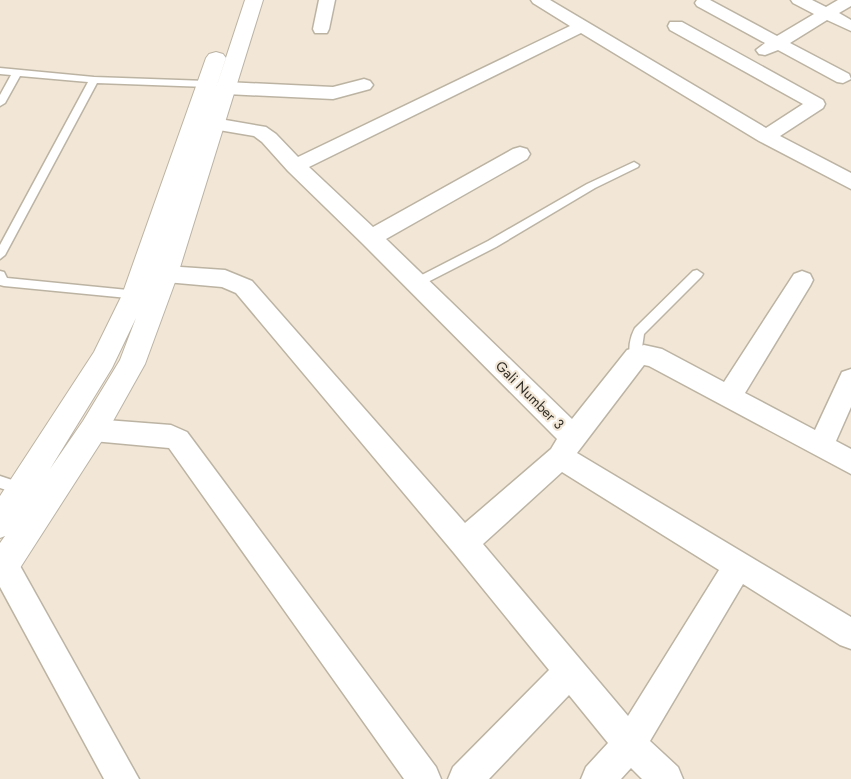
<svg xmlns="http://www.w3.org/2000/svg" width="851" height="779" viewBox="0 0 851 779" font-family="Jost,sans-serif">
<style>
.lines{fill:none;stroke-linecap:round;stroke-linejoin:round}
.lane-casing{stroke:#bcb3a3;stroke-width:3}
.street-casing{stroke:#bcb3a3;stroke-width:3}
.secondary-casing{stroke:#bcb3a3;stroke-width:2}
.lane{fill:#fff;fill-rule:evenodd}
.street{fill:#fff;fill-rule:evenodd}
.secondary{fill:#fff;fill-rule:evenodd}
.labels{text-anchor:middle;stroke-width:4.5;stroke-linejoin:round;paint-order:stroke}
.street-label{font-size:14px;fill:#302d26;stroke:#f2e7d7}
</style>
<rect width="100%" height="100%" fill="#f2e7d7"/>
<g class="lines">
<defs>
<g id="lane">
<polygon points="0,68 94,77 207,81 212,84 207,87 97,83 5,255 0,259 0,245 88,82 20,76 5,103 0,106 0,95 11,75 0,74"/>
<polygon points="634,162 639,165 638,167 595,188 496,247 420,286 412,286 410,283 412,280 488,241 587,184"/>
<path d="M697,270L703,274L701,277L644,334L640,361H632C627,350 630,337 635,328L693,271Z"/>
<polygon points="0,271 4,272 7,278 138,291 144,295 138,299 4,286 0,285"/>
<polygon points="0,476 27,485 29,489 27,493 22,495 0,488"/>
</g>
<g id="street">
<polygon points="319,0 335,0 329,29 327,33 315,33 313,29"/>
<path d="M531,0H550L766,128L803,104L670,30L668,26L670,22H682L823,100L825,104L823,108L780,136L851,173V189L759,141L581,33L309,167L373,227L513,149L520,147L527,149L530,154L527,159L386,239L572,419L627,350L644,345L662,349L724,382L794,274L802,271L810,274L813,280L810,286L745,393L815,430L842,372L851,369V407L836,441L851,449V474L649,366L644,365L577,453L851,617V649L840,645L743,584L650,741L678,767L683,779H642L631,768L621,779H581L586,767L608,743L569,695L489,779H448L453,767L549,670L454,553L236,293L222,287L166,282L158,280L155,274L158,268L166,266L225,270L252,281L465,523L551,449L557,439L363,244L288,171L262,142L254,136L207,128L205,124L207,120L214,118L266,127L276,134L298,157L570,26L533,3ZM562,472L719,570L628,716L483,544Z"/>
<polygon points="697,0 710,0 777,36 814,14 793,3 791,0 812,0 826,7 838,0 851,0 851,6 839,13 851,20 851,31 827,20 790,43 849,74 851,79 843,83 837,82 778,50 765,55 759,54 756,50 765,43 697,6 695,3"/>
<polygon points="364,79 370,81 373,85 370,89 333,99 226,94 220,92 217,88 220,84 226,82 333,87"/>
<polygon points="93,419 171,425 187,432 436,767 441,779 404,779 169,448 93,441 84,438 80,430 84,422"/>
<polygon points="4,551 14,555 139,779 104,779 0,587 0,552"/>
</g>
<path id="secondary" d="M245,0H263L178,274L145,364L103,439L11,582L0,587V543L5,536L0,538V496L94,352L122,295L206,58L209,54L216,52L223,54L226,58L216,88ZM136,318L120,360L83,421L50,469L112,368Z"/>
</defs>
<use href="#lane" class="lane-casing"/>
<use href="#street" class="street-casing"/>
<use href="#secondary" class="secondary-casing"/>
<use href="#lane" class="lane"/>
<use href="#street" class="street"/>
<use href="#secondary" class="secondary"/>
</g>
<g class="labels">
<g class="street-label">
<text transform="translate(530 395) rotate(45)" y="5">Gali Number 3</text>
</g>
</g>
</svg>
